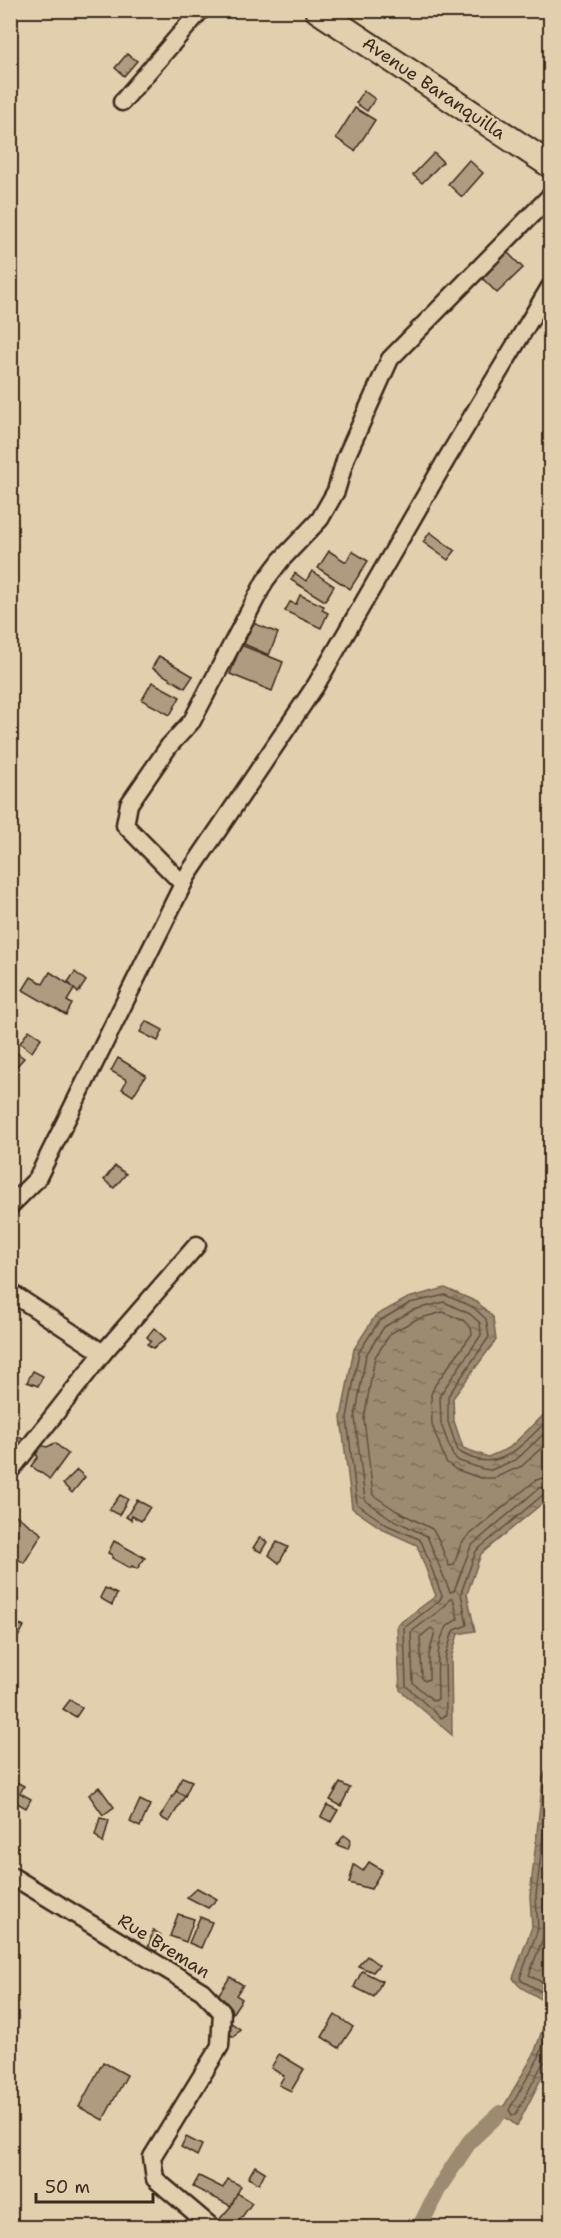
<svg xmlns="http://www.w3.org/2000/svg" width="561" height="2238" viewBox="0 0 561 2238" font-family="'Shantell Sans',sans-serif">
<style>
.water{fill:url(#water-ripples);stroke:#756450;stroke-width:1.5}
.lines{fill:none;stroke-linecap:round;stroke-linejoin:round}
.shore{stroke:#62503f;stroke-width:1.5}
.canal{stroke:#9c8a71;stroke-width:16}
.building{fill:#af9c80;stroke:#3b2a1e;stroke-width:1.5}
.minor-casing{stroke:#3b2a1e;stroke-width:21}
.secondary-casing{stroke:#3b2a1e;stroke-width:28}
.minor{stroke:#e2cfad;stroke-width:16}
.secondary{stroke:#e2cfad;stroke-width:24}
.labels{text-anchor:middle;stroke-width:4.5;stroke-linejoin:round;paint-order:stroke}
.street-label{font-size:18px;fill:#3b2a1e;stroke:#e2cfad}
</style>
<defs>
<pattern id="water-ripples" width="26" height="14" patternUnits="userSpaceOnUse" patternTransform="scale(1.5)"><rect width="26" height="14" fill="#9c8a71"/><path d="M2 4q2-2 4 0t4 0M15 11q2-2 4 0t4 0" fill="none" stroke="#80715c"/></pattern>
</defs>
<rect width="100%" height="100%" fill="#e2cfad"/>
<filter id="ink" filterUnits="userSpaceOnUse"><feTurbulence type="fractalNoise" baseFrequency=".0167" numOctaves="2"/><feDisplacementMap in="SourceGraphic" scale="12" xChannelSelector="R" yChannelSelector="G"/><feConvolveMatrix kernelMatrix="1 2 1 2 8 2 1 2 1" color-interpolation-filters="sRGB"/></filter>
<g filter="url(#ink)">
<g class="water">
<polygon points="445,1288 477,1302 493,1317 496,1340 453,1398 454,1421 463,1448 488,1457 509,1448 550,1409 550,1497 481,1554 467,1594 475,1631 458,1634 451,1658 452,1735 400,1690 397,1625 436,1596 417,1545 384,1530 352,1508 341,1418 354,1349 375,1316 408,1298"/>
<path d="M550,1762V2061L517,2126L500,2113L534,2054L549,2010C540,1991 521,1994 513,1978L532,1927L530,1896L543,1778Z"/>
</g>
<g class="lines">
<g class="shore">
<path d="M550,1418C522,1444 499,1478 458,1451L448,1422V1396L489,1337L486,1319L473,1307L445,1295L410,1303L379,1321L359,1352L347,1418L357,1504L387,1525L419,1539L422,1543L442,1596L439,1601L404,1628L406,1686L441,1718L446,1715L445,1658L453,1631L467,1625L461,1593L476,1551L544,1494L550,1493"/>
<polyline points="550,1428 517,1459 491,1470 483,1469 459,1461 453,1456 441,1424 440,1395 481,1335 480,1323 470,1314 444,1302 413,1310 384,1327 366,1355 355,1418 365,1500 390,1518 427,1536 450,1592 454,1591 471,1546 539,1488 550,1485"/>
<polyline points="550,1440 522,1466 494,1478 480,1478 455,1469 446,1462 432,1425 431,1394 435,1385 472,1334 471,1328 464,1321 443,1312 417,1319 391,1333 375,1357 364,1419 373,1495 395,1510 432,1529 437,1536 449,1566 454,1565 461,1544 467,1537 536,1480 550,1476"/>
<path d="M453,1598L458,1619C455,1621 450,1623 447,1627C434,1644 438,1678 438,1699L434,1701L413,1683L411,1632L444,1607L450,1599Z"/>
<polygon points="431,1628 435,1631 429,1655 429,1679 425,1681 422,1678 420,1637"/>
<polyline points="550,1776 536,1896 538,1929 520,1978 522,1981 546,1994 550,1999"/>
<polyline points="550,1833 544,1896 546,1930 529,1975 550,1987"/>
<polyline points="550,2025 539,2057 509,2110 512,2115 516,2114 543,2063 550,2060"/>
</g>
<polyline class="canal" points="419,2228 440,2186 470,2141 500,2113"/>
</g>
<g class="building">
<polygon points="127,54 137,61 124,76 115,68"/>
<polygon points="364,91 375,99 367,111 356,103"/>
<polygon points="355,108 375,120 355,151 336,138"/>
<polygon points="434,153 443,162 422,183 413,175"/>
<polygon points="469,160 483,173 462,197 448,184"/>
<polygon points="507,252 523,268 497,293 481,277"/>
<polygon points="430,532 455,551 448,560 423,542"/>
<polygon points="329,551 346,562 352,551 368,561 350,589 318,568"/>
<polygon points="312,571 334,586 325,601 291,580 295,573 306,581"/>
<polygon points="300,595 324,606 322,610 328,613 321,628 285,611 290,602 296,604"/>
<polygon points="253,623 278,633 269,655 244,644"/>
<polygon points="241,645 283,662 272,691 230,674"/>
<polygon points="159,656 193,676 185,688 152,668"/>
<polygon points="152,682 180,697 170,715 142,700"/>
<polygon points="50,972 75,988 67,1001 72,1004 66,1015 23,990 31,977 43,984"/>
<polygon points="75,972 86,981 78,993 68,982"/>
<polygon points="146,1021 163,1030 158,1041 140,1032"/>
<polygon points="29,1030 41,1038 32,1052 20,1043"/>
<polygon points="10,1048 24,1058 14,1069 10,1069"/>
<polygon points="118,1058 146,1075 133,1096 122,1089 127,1080 111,1071"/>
<polygon points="115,1166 126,1174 114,1188 104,1180"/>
<polygon points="154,1328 166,1339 153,1348 147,1344 151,1341 147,1337"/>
<polygon points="33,1371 43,1376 38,1386 27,1382"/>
<polygon points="10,1433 27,1441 10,1457"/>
<polygon points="55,1443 68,1454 50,1479 31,1466 38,1457 35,1452 40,1445 47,1447"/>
<polygon points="77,1470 85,1477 72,1493 63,1484"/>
<polygon points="120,1495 128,1499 119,1515 109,1510"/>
<polygon points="137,1500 150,1507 141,1521 132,1516 131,1520 126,1517"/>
<polygon points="10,1511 42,1534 24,1563 10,1553"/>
<polygon points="260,1537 267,1542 261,1552 253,1548"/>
<polygon points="114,1541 145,1558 137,1569 132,1566 130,1568 112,1558 112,1555 108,1553"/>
<polygon points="277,1542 288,1547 279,1563 269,1555"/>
<polygon points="105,1588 117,1594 112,1605 100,1598"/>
<polygon points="12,1620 24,1627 18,1637 10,1632"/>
<polygon points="70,1700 82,1708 76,1717 63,1709"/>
<polygon points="182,1777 192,1781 185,1796 176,1791"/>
<polygon points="11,1779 24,1786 20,1793 31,1799 26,1808 10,1799"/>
<polygon points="340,1783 350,1788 341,1806 330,1800"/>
<polygon points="99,1787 114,1807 103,1815 89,1795"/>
<polygon points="176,1791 185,1796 169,1822 160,1817"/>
<polygon points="140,1800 150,1805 140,1827 130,1822"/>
<polygon points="327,1805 338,1810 331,1822 321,1817"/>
<polygon points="100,1818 109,1820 103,1843 95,1835"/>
<polygon points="344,1835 351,1840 348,1849 337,1845"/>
<polygon points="369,1862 382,1870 371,1889 349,1883 354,1865 363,1871"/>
<polygon points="197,1888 217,1899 208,1908 187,1897"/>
<polygon points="178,1914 194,1919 186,1942 170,1936"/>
<polygon points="200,1917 212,1922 201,1948 189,1943"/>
<polygon points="153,1930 161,1935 156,1952 148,1949"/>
<polygon points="367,1956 379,1965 373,1972 358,1966"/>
<polygon points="362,1971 382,1981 374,1997 354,1987"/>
<polygon points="230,1977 243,1985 236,1995 242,1999 230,2017 217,2019 207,2012"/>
<polygon points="335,2015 353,2027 339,2048 322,2037"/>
<polygon points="230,2022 240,2029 234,2037 224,2031"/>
<polygon points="279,2054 304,2069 291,2091 279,2085 284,2076 271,2068"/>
<polygon points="103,2062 127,2075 103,2120 79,2107"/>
<polygon points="186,2137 202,2145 197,2156 181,2147"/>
<polygon points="255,2166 265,2172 259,2184 248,2178"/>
<polygon points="199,2176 223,2188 228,2179 241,2186 231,2206 193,2187"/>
<polygon points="237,2193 252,2203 234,2228 212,2228 231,2206"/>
</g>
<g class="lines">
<defs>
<g id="minor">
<polyline points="122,102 201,10"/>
<polyline points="183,884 125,825 129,804 169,746 192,721 265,581 281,560 320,519 336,491 346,457 390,359 550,196"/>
<polyline points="10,1206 37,1179 187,876 316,685 446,460 550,287"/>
<polyline points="10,1292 103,1353"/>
<polyline points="10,1471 103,1353 197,1245"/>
<polyline points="10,1875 202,1991 222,2012 220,2046 152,2157 155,2179 213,2228"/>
</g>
<polyline id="secondary" points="317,10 550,165"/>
</defs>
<use href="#minor" class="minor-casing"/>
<use href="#secondary" class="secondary-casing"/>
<use href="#minor" class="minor"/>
<use href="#secondary" class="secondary"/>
</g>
</g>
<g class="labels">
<g class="street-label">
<text transform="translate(434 88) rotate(34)" y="6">Avenue Baranquilla</text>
<text transform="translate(164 1946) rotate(32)" y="6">Rue Breman</text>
</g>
</g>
<rect width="561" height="2238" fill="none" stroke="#e2cfad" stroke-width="36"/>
<rect x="18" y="18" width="525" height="2202" fill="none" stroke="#3b2a1e" stroke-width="2" filter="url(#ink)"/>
<path d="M36 2193v9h117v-9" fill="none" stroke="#3b2a1e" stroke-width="3"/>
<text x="45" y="2193" font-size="18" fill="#3b2a1e" stroke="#e2cfad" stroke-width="4.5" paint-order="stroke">50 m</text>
</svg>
